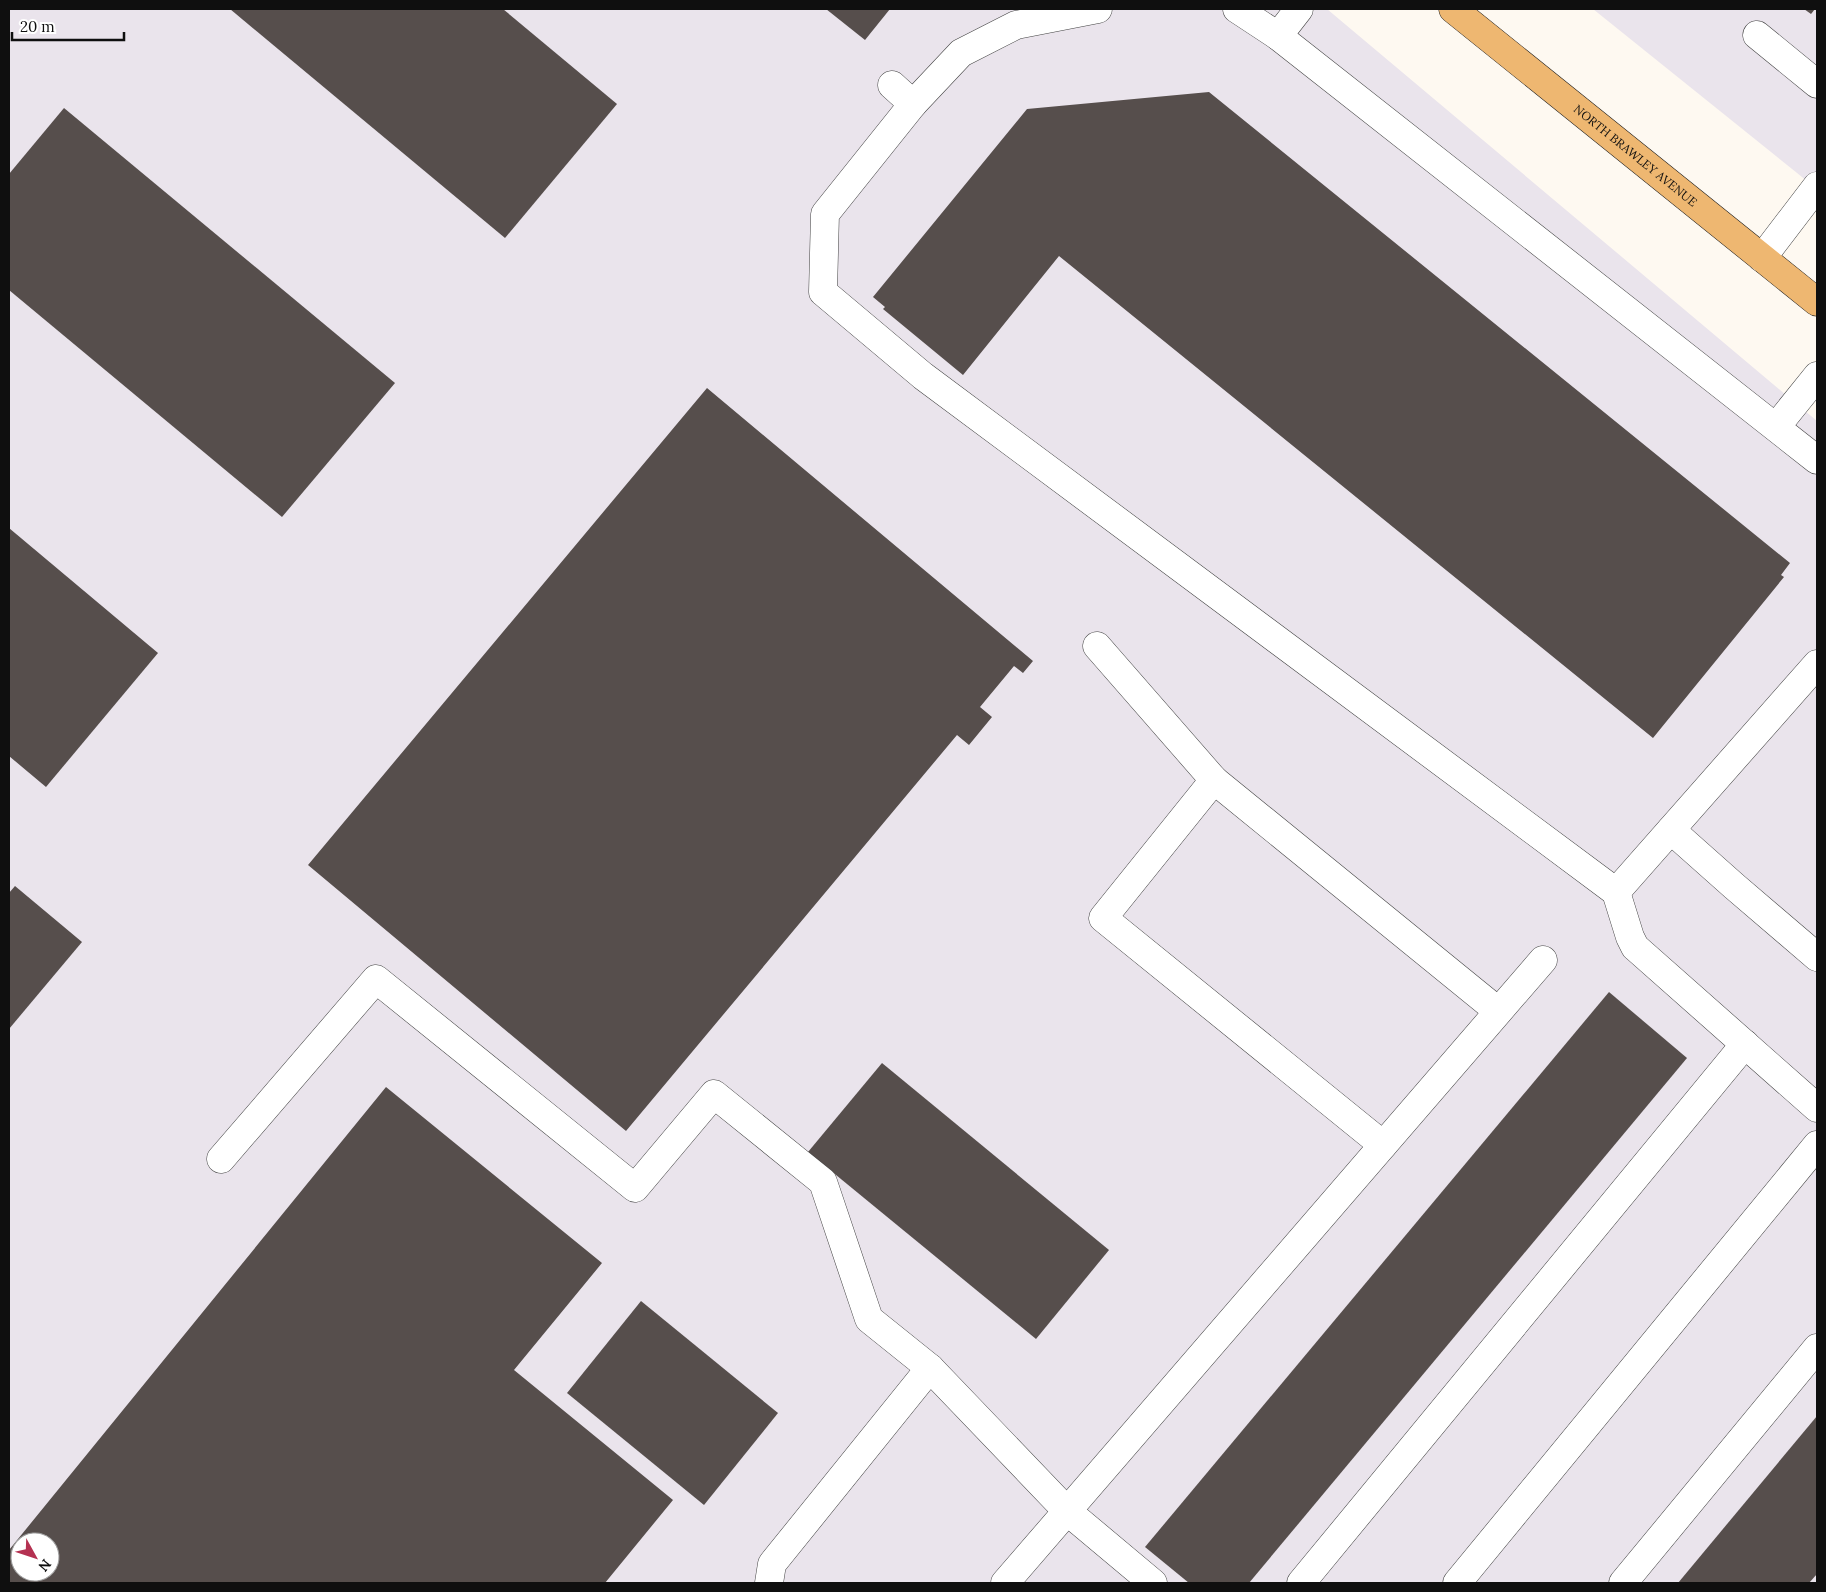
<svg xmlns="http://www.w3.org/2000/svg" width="1826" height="1592" viewBox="0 0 1826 1592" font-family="Lora,serif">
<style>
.industrial{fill:#eae4ec;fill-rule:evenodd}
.building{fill:#564e4c;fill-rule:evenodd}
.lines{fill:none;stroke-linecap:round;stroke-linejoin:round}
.minor-casing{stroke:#424242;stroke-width:29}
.major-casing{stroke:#202020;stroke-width:29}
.minor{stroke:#fff;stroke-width:28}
.major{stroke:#eeb771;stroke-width:28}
.labels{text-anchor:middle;stroke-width:5;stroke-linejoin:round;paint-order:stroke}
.street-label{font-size:12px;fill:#0f0f0f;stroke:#fff}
</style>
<rect width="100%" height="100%" fill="#fef9f1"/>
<g class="industrial">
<path d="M9,9H1327L1817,421V1583H9ZM20,1542H50V1572H20Z"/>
<polygon points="1593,9 1817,9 1817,189"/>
</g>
<g class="building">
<polygon points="230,9 503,9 617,104 505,238"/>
<polygon points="826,9 890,9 865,40"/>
<polygon points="1804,9 1815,9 1811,14"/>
<polygon points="1209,92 1790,563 1781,575 1784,577 1653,738 1059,256 963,375 883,309 885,307 873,297 1027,109"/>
<polygon points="64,108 395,383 282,517 9,290 9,174"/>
<polygon points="707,388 1033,661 1023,673 1014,666 980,707 992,717 969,745 957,735 626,1131 308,865"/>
<polygon points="9,528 158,653 46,787 9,756"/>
<polygon points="15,886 82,942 9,1029 9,893"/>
<polygon points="1609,992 1687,1058 1249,1583 1189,1583 1145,1547"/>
<polygon points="882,1063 1109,1250 1036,1339 808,1152"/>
<path d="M386,1087L602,1263L514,1370L673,1500L605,1583H9V1550ZM20,1542H50V1572H20Z"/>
<polygon points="641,1301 778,1413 704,1505 567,1393"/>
<polygon points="1817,1416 1817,1574 1809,1583 1678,1583"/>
</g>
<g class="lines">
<defs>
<g id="minor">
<polyline points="1237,9 1278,36"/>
<polyline points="1299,9 1278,36 1817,460"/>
<polyline points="1757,35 1817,84"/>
<polyline points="892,85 913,104 825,214 823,292 923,376 1616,892 1817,664"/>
<polyline points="913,104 961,53 1016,25 1098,9"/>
<polyline points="1762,258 1817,186"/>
<polyline points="1776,427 1817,376"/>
<polyline points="1097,646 1214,780"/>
<polyline points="1671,830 1734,886 1817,957"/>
<polyline points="1616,892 1630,937 1635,947 1817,1108"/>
<polyline points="1383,1145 1103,918 1214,780 1498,1011"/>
<polyline points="221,1159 376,979 635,1188 714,1094 823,1182 869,1319 930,1368 1067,1511 1153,1583"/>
<polyline points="769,1583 772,1564 930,1368"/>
<polyline points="1005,1583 1543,960"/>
<polyline points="1301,1583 1745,1044"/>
<polyline points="1457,1583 1817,1145"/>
<polyline points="1623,1583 1817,1348"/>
</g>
<g id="major">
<path id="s1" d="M1453,9L1817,302"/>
</g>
</defs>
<use href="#minor" class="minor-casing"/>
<use href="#major" class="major-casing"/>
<use href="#minor" class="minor"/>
<use href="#major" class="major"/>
</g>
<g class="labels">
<g class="street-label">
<text dy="4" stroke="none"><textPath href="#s1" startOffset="234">NORTH BRAWLEY AVENUE</textPath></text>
</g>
</g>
<rect width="1826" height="1592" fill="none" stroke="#0f0f0f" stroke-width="20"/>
<g transform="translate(35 1557) rotate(130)"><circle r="24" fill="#ffffff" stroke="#9f9f9f"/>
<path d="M0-4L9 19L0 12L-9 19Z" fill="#b43151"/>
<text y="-8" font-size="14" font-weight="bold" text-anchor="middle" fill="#0f0f0f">N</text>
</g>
<path d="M12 32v8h112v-8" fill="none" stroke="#0f0f0f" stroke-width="2.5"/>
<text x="20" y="32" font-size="15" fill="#0f0f0f" stroke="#ffffff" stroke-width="4" paint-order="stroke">20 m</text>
</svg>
